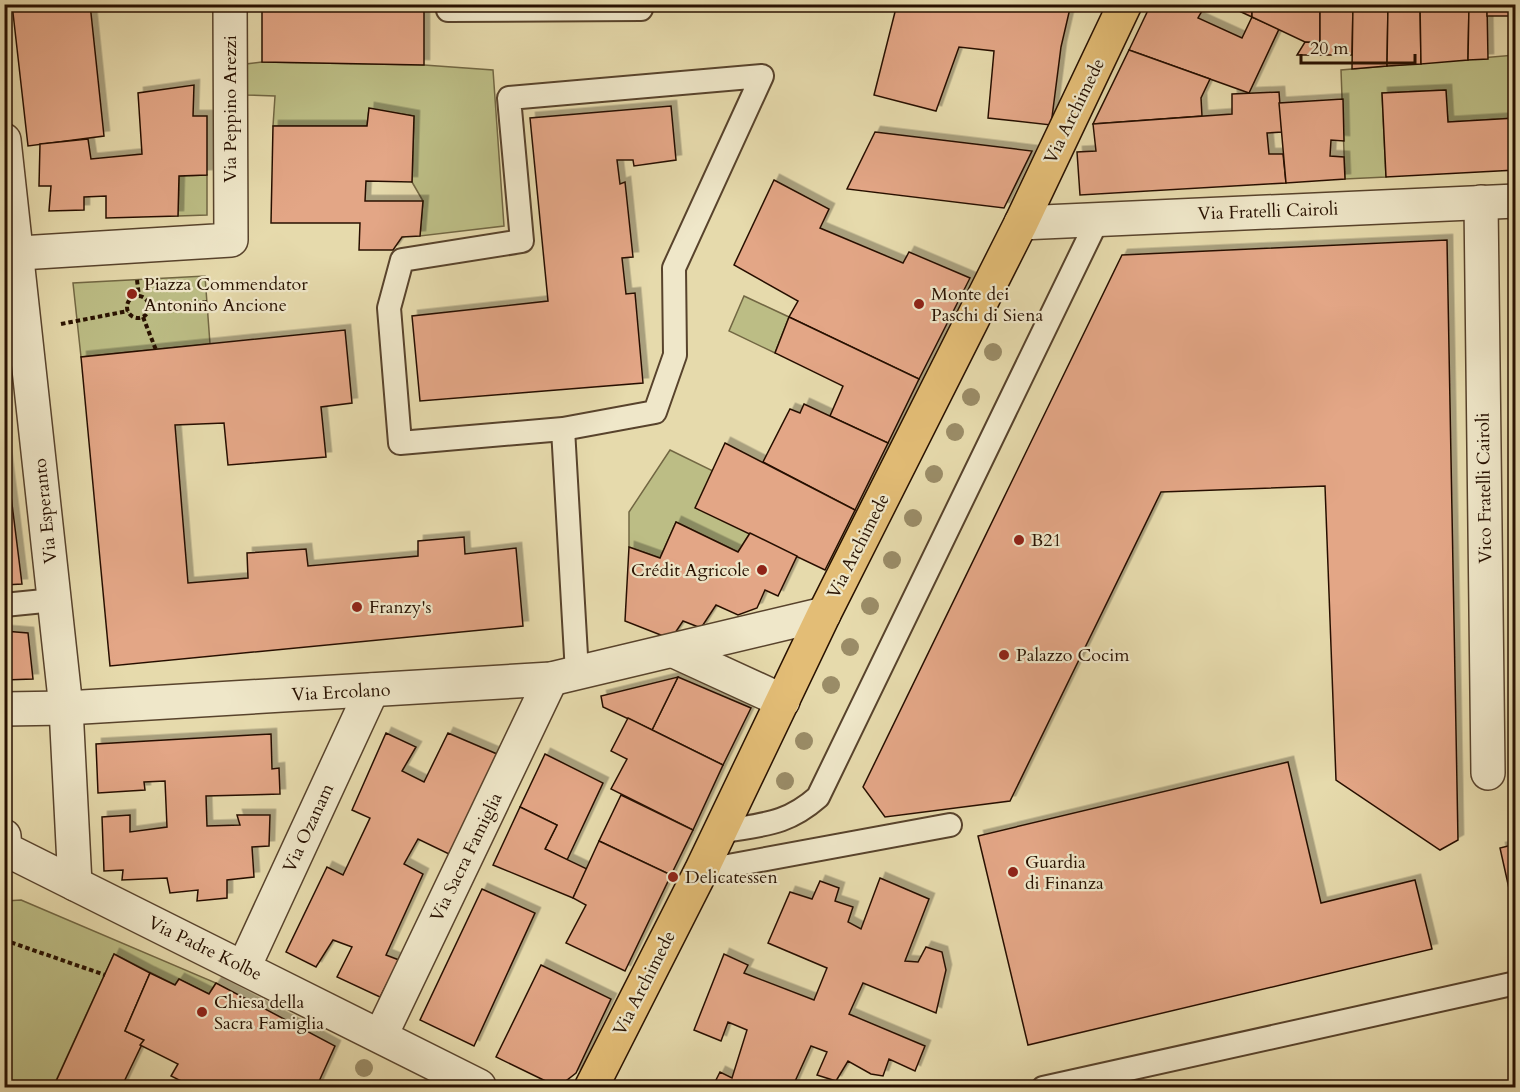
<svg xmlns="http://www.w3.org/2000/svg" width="1520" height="1092" viewBox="0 0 1520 1092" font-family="Cardo,serif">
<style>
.green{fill:#bcbd85;stroke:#726743;stroke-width:1.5}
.building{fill:#e3a686;stroke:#281101;stroke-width:1.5;filter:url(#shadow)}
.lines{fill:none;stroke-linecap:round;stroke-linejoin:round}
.service-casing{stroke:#58432c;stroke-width:26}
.minor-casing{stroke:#58432c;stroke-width:36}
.primary-casing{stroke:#281101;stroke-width:36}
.path{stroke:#281101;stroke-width:4;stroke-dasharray:4.5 3;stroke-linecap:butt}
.service{stroke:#efe7c9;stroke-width:22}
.minor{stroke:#efe7c9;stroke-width:33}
.primary{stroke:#e3bd76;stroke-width:33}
.tree{fill:#9a8c67}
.poi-dot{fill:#8f2418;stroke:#efe7c9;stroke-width:2}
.labels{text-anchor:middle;stroke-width:4.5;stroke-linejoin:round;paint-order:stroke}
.street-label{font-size:18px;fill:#281101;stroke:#efe7c9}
.poi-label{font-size:18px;fill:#281101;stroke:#efe7c9;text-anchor:start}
</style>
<defs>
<filter id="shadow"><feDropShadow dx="5.5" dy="-5.5" stdDeviation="0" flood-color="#0004"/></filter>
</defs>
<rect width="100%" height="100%" fill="#e6daac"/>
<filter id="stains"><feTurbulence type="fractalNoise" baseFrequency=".00333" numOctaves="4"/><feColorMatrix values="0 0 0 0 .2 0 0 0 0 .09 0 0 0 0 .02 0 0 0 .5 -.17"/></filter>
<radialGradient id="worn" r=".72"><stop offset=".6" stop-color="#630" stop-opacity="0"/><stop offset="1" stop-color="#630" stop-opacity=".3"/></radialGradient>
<g class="green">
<polygon points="1515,55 1515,118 1448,122 1445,90 1382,93 1386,177 1345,179 1341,70"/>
<polygon points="262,62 424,65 493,70 504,226 420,236 423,201 412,182 414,116 369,109 367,126 273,126 275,96 246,95 246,64"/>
<polygon points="207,175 207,215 178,216 179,176"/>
<polygon points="205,276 210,344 81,357 73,283"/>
<polygon points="744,296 789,317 775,353 729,331"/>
<polygon points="670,450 713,471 750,533 738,552 676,522 660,558 629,547 629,512"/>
<polygon points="21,900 216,983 209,994 179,979 175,985 114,954 53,1087 5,1088 5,901"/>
</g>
<g class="building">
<polygon points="12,4 90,4 104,136 28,146"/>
<polygon points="262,4 424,4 424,65 262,62"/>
<polygon points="897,4 975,4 1001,9 1002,4 1071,4 1061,47 1051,125 988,118 994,51 959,47 936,111 874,95"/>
<polygon points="1151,4 1206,4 1198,18 1242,38 1252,17 1279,29 1249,93 1129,50"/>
<polygon points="1224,4 1252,4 1252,17"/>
<polygon points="1252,4 1320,4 1320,43 1305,42 1252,17"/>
<polygon points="1320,4 1353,4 1352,55 1297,55 1305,42 1320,43"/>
<polygon points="1353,4 1388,4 1387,66 1352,69"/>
<polygon points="1388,4 1420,4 1421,64 1387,66"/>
<polygon points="1420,4 1469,4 1468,60 1421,64"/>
<polygon points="1469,4 1487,4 1488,59 1468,60"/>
<rect x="1487" y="4" width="29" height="12"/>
<polygon points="1129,50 1210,79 1201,98 1202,116 1093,124"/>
<polygon points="194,85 193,116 207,116 207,175 179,176 178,216 106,218 106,196 84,197 84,210 49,211 51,186 39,186 40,144 88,139 91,159 142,154 138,93"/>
<polygon points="1446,90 1448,122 1516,118 1516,170 1386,177 1382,93"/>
<polygon points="1279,92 1282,132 1267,133 1269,154 1283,154 1286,183 1080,195 1077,152 1096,151 1093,124 1232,114 1232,94"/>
<polygon points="1343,99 1344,141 1331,140 1330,156 1344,157 1345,179 1286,183 1279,103"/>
<polygon points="671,106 676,160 634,166 633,160 617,160 620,184 625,182 633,257 622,258 626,294 635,293 643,383 420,401 412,316 548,301 530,118"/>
<polygon points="369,108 414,116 412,182 366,181 365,201 423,201 420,236 402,237 393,250 359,250 360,223 271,223 273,126 367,126"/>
<polygon points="875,132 1032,151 1004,208 847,189"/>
<polygon points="774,180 829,209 820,228 903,263 909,252 970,278 919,379 789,317 798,301 734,265"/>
<polygon points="1509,219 1516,219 1516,292 1509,293"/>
<polygon points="1447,240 1458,840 1440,850 1336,780 1325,486 1161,492 1010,801 885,817 863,787 1122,255"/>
<polygon points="1516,292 1516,446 1510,446 1509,293"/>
<polygon points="789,317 919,379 888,443 830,416 843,386 775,353"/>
<polygon points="345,330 352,403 321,407 326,457 228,465 224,423 175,425 188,583 248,578 247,553 306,549 308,566 418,556 418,541 464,537 465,554 516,548 523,626 110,666 81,357"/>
<polygon points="804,404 888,443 855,510 763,462 790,409 800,413"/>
<polygon points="4,440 22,584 4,585"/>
<polygon points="725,443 855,510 825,570 695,508"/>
<polygon points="1510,446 1516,446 1516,584 1511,584"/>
<polygon points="676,522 738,552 750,533 797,556 778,596 765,590 757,608 738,615 716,605 701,628 683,621 671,639 625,621 629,547 660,558"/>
<polygon points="1511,584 1516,584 1516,697 1512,698"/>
<polygon points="4,631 28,633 33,679 4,680"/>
<polygon points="678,677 751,708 723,765 652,730"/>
<polygon points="678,677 652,730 603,707 601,696"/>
<polygon points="1516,697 1516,777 1513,764 1512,698"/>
<polygon points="628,718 723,765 693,830 611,789 627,759 611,751"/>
<polygon points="386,733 416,747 402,771 424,782 448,733 497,754 449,854 418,839 404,864 423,874 386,955 399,960 380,997 337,977 352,947 333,940 316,967 286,952 327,867 343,875 370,818 352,810"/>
<polygon points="271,734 272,769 279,768 280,794 206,796 207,826 240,825 237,815 270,815 269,846 252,847 254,877 227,880 227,898 197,901 198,890 170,893 167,878 122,880 123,870 104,871 102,817 130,815 130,832 167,827 165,781 144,782 145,790 98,793 96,744"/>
<polygon points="545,754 603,783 567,860 545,849 557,825 520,807"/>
<polygon points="1288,762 1321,903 1415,880 1432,949 1028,1045 978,836"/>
<polygon points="621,795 693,830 671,875 599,841"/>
<polygon points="520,807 557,825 545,849 587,869 573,898 493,865"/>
<polygon points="599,841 671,875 625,971 566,943 586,905 573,898"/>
<polygon points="1516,844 1516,920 1500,848"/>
<polygon points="880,878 929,899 905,961 918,962 926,947 942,952 946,970 936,1013 863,983 849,1014 925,1046 915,1071 889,1059 883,1076 871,1074 848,1061 836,1081 817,1075 827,1052 811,1046 792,1088 712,1088 720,1072 732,1078 747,1030 728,1022 721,1041 694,1030 724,954 748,965 744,973 814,1000 827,968 768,943 790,892 812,899 820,881 839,888 835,901 853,907 848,922 861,929"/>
<polygon points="482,889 535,913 474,1046 420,1020"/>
<polygon points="114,954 150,973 125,1031 144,1040 121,1088 53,1088"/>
<polygon points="541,965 611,999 576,1073 558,1087 496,1057"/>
<polygon points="150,973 175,985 179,979 209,994 216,983 335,1046 316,1088 195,1088 171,1076 178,1064 140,1045 144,1040 125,1031"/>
</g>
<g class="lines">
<defs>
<g id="service">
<polyline points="448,4 448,10 641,9"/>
<polyline points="563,429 400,443 389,308 402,260 522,241 509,98 762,76 674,268 675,355 655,412 563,429 577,673"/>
<polyline points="4,605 54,600"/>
<path d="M720,832C761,824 785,826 818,797L1098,219"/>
<polyline points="701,871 950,825"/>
<polyline points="1043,1088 1516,983"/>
</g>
<g id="minor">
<polyline points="4,140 66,708 75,884"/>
<polyline points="1481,202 1488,773"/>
<polyline points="1021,223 1516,201"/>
<polyline points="4,254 231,240 230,4"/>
<polyline points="674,651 783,701"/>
<polyline points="4,709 66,708 551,679 824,614"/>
<polyline points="4,836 5,849 479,1086 478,1088"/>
<polyline points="244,967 372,690"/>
<polyline points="381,1035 551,679"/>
</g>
<polyline id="primary" points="591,1088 701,871 824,614 1021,223 1125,4"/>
</defs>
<use href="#service" class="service-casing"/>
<use href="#minor" class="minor-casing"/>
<use href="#primary" class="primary-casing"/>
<g class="path">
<polyline points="137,280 139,296"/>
<circle cx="138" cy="307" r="11"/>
<polyline points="150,307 207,302"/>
<polyline points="143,317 156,350"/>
<polyline points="61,324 128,311"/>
<polyline points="4,940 105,975"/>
</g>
<use href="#service" class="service"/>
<use href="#minor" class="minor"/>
<use href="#primary" class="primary"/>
</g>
<g class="tree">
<circle cx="993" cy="352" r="9"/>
<circle cx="971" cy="397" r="9"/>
<circle cx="955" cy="432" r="9"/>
<circle cx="934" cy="474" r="9"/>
<circle cx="913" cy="518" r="9"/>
<circle cx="892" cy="560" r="9"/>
<circle cx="870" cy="606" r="9"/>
<circle cx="850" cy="647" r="9"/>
<circle cx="831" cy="685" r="9"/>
<circle cx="804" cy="741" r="9"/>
<circle cx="785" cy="781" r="9"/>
<circle cx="364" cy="1068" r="9"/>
</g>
<g class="poi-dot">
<circle cx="132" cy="294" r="6"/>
<circle cx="919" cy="304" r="6"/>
<circle cx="1019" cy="540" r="6"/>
<circle cx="762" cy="570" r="6"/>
<circle cx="357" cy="607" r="6"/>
<circle cx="1004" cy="655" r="6"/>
<circle cx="1013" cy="872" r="6"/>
<circle cx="673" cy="877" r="6"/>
<circle cx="202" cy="1012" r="6"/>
</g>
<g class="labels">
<g class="street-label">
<text transform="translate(230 109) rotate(-90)" y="6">Via Peppino Arezzi</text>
<text transform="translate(1074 111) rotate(-64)" y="6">Via Archimede</text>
<text transform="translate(1268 211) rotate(-2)" y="6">Via Fratelli Cairoli</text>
<text transform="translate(1484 488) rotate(-91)" y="6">Vico Fratelli Cairoli</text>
<text transform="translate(45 511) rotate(-96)" y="6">Via Esperanto</text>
<text transform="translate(858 546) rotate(-63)" y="6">Via Archimede</text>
<text transform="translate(341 692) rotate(-3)" y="6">Via Ercolano</text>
<text transform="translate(308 828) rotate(-65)" y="6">Via Ozanam</text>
<text transform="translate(466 857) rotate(-64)" y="6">Via Sacra Famiglia</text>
<text transform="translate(205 948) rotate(26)" y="6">Via Padre Kolbe</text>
<text transform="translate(644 983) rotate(-63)" y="6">Via Archimede</text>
</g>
<g class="poi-label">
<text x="144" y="290">Piazza Commendator<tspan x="144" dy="21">Antonino Ancione</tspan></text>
<text x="931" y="300">Monte dei<tspan x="931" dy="21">Paschi di Siena</tspan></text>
<text x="1031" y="546">B21</text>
<text x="750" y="576" text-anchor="end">Crédit Agricole</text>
<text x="369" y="613">Franzy's</text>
<text x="1016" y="661">Palazzo Cocim</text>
<text x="1025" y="868">Guardia<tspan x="1025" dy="21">di Finanza</tspan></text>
<text x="685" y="883">Delicatessen</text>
<text x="214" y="1008">Chiesa della<tspan x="214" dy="21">Sacra Famiglia</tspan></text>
</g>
</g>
<rect width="1520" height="1092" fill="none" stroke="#e6daac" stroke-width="24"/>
<rect x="6" y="6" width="1508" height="1080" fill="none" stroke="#281101" stroke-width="3"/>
<rect x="12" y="12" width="1496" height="1068" fill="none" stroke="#281101" stroke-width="1.5"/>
<path d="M1301 54v9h114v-9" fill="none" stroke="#281101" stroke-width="3"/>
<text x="1310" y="54" font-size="18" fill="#281101" stroke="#efe7c9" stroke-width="4.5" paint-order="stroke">20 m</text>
<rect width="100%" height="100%" filter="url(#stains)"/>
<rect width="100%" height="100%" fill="url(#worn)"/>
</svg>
